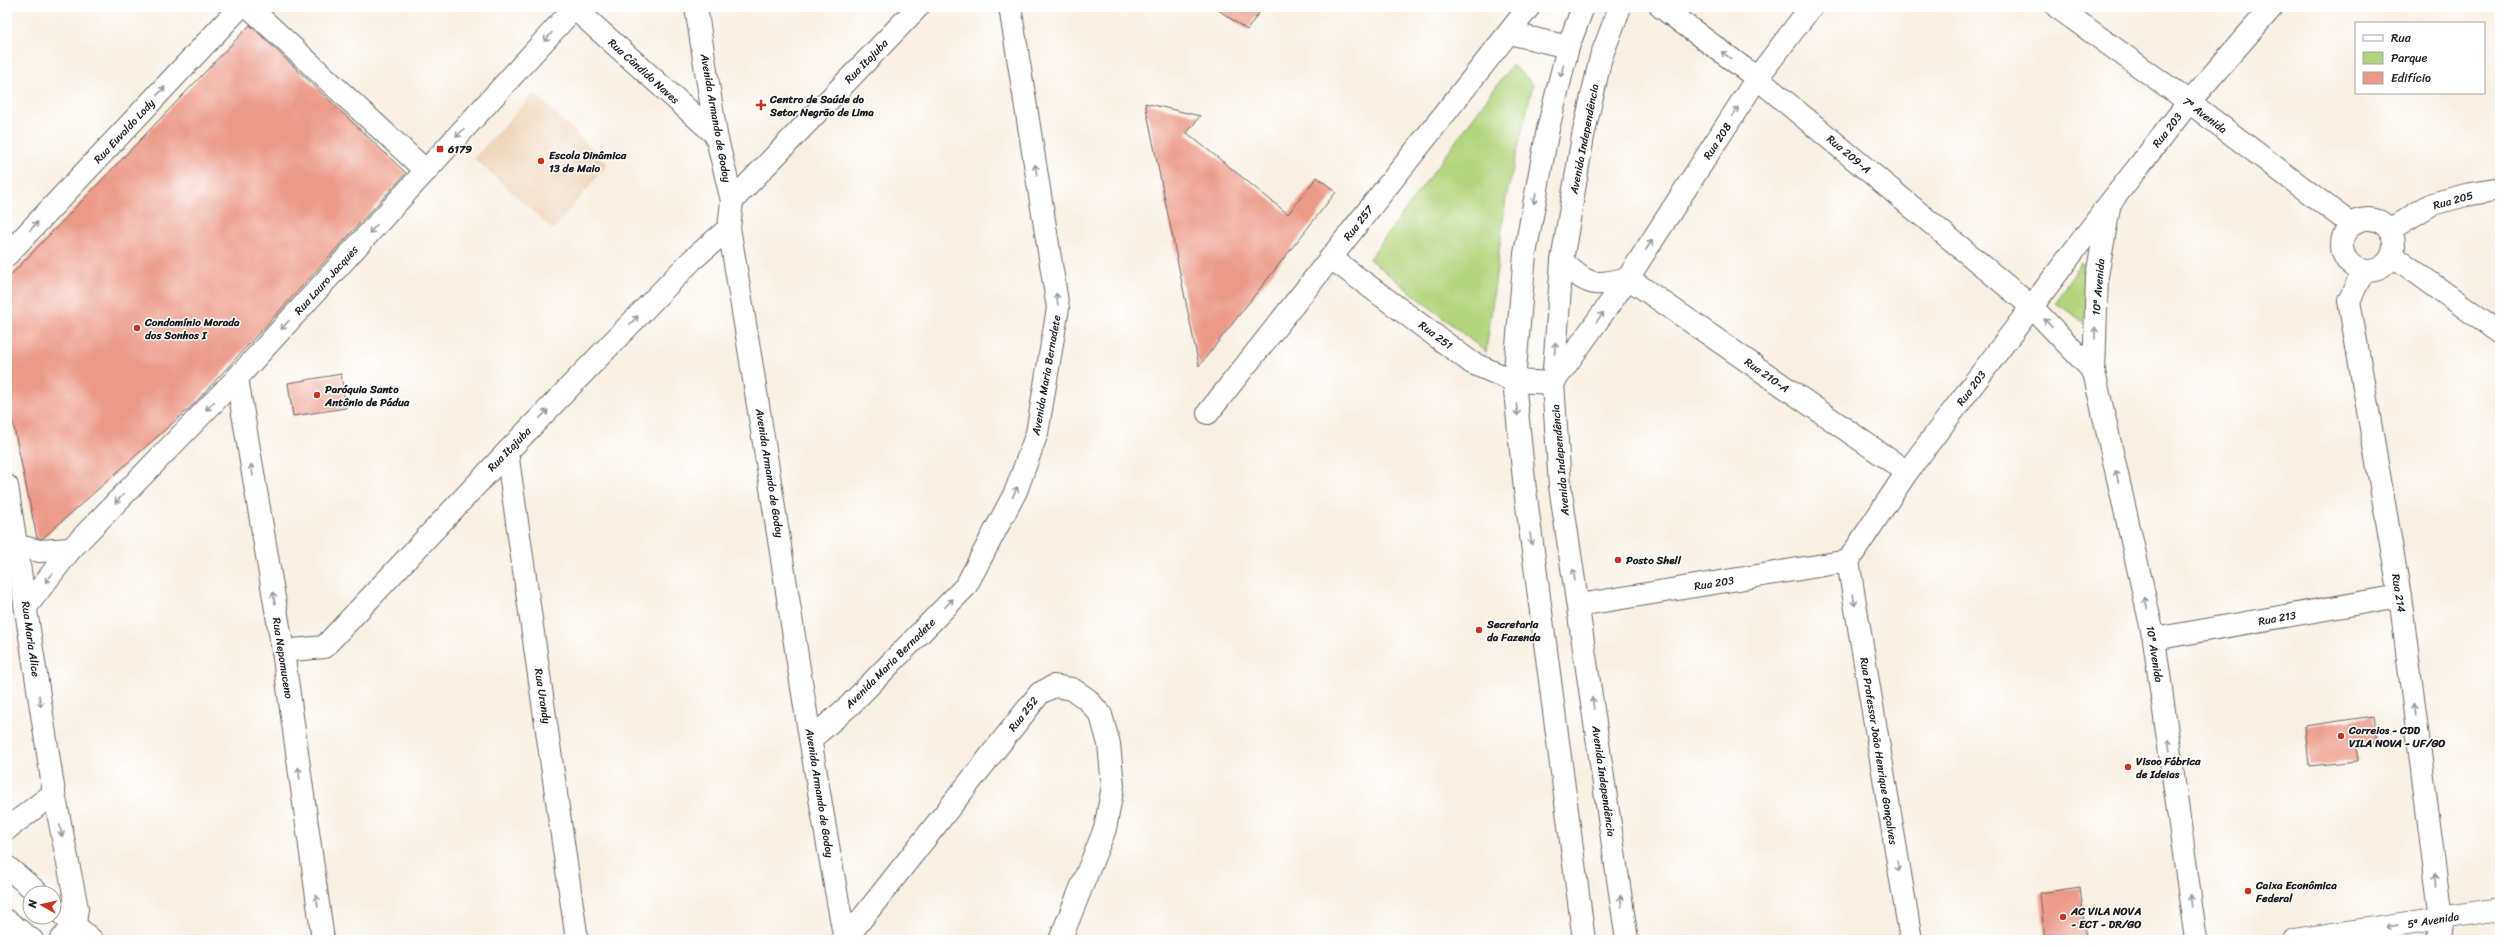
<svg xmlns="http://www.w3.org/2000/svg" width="2507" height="947" viewBox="0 0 2507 947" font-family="Sriracha,sans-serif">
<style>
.built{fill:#efd6bb}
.green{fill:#b2d47c;stroke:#67784c}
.building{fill:#ec9a88}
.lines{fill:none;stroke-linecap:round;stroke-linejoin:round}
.street-casing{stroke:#696662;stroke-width:24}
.secondary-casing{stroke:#696662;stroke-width:24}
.primary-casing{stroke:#696662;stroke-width:24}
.street{stroke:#fff;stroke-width:22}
.secondary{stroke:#fff;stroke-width:22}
.primary{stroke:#fff;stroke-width:22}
.oneway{stroke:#999}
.poi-dot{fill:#c8321e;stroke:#fff;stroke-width:1.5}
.labels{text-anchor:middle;stroke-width:3;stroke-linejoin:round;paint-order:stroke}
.street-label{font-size:11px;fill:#1c1c1c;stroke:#fff}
.poi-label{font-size:11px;font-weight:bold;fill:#1c1c1c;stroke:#fff;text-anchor:start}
</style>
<rect width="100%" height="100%" fill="#fff"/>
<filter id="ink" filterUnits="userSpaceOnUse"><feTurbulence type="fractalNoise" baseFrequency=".025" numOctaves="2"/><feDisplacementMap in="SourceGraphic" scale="8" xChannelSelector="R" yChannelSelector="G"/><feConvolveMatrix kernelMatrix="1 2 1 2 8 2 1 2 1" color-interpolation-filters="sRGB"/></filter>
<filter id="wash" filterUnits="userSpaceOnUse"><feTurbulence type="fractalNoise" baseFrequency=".012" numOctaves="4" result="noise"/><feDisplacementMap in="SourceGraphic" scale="16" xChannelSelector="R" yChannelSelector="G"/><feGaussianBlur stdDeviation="0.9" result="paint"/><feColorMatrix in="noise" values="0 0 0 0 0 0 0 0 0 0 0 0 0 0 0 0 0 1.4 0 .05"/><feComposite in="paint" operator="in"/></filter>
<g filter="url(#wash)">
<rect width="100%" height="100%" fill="#f9f0e3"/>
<polygon class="built" points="534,93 608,164 553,230 474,158"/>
<g class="green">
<polygon points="1512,65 1533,84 1506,198 1486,352 1369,259"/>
<polygon points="2081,263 2093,270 2087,324 2056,303"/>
</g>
<g id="blocks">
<g class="building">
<polygon points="1214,7 1263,7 1247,30"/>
<polygon points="250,25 406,173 193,405 43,538 37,538 7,394 7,279"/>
<polygon points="1145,103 1200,116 1187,133 1288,214 1317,177 1336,192 1199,366"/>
<polygon points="341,374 346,408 293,416 288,383"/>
<polygon points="2373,716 2377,742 2356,747 2358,761 2309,766 2305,726"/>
<polygon points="2080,887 2086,940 2045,940 2040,893"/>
</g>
</g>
</g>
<g filter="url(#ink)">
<use href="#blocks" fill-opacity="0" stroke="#696662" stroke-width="1"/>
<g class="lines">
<defs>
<g id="street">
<polyline points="249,7 426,171"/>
<polyline points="573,7 716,135"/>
<path d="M696,7L716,135L732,201L729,228C770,465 801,704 845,940"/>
<polyline points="1661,7 1757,78 2032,307 2094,372"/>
<polyline points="2057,7 2189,102 2352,225"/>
<polyline points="1509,33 1568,47"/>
<polyline points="732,201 918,7"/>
<polyline points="2109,208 2097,276 2094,372 2154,639 2196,940"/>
<circle cx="2368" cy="245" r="26"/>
<polyline points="2389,230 2432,204 2466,195 2500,189"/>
<polyline points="7,255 240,7"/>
<polyline points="2392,255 2500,333"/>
<polyline points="1331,258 1472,363 1514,381"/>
<polyline points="2363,271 2349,301 2400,596 2441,919"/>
<polyline points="1628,278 1907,472"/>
<polyline points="237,378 283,651 323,940"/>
<polyline points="1208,413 1529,7"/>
<polyline points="507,452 577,940"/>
<polyline points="7,486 54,793 77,908 75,924 61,940"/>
<polyline points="17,546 40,551 71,549"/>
<polyline points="1848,561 1911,940"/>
<polyline points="1579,605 1848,561 1907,472 2110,203 2189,102 2272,7"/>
<polyline points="26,607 71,549 237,378 575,7"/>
<polyline points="2154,639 2400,596"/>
<polyline points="283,651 324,647 507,452 692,260 729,228"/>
<polyline points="811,739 850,705 966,586 1016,491 1037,433 1058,308 1010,7"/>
<polyline points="7,829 54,793"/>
<polyline points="845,940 1040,693 1054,686 1072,689 1087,699 1101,715 1109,744 1113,786 1105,829 1060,940"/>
</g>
<g id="secondary">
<path d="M1562,261C1588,286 1593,287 1628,278"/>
<polyline points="1514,381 1553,383 1628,278 1757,78 1811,7"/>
<polyline points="2295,940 2500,909"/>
<polyline points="2436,940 2440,933 2441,919"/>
</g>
<g id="primary">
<polyline points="1583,7 1568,47 1548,129 1525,254 1514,381 1525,490 1584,940"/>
<polyline points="1620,7 1601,57 1583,136 1562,261 1553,383 1560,486 1627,940"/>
<polyline points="7,867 38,893"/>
<polyline points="54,907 92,940"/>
<polyline points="7,921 32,940"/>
</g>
</defs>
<use href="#street" class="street-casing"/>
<use href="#secondary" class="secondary-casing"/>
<use href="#primary" class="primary-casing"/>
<use href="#street" class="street"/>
<use href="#secondary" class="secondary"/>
<use href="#primary" class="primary"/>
</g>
<defs><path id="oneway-shaft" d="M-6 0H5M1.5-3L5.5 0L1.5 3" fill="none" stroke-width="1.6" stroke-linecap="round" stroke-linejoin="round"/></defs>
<g class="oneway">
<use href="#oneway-shaft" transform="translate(548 37) rotate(132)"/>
<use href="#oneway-shaft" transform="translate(1726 55) rotate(-143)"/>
<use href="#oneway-shaft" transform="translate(1562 71) rotate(104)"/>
<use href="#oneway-shaft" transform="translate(161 91) rotate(-47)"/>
<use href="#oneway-shaft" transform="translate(1735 112) rotate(-57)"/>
<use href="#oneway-shaft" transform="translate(460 133) rotate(132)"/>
<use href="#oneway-shaft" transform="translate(1036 170) rotate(-99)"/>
<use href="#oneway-shaft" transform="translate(1535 198) rotate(101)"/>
<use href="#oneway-shaft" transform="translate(34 226) rotate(-47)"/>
<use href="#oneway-shaft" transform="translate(373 229) rotate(132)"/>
<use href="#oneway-shaft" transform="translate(1649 245) rotate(-57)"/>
<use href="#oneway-shaft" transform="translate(1057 299) rotate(-99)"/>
<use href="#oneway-shaft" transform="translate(1600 317) rotate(-54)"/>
<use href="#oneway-shaft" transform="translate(634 320) rotate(-46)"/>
<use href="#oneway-shaft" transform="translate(2048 323) rotate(-133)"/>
<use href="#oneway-shaft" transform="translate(285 325) rotate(132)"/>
<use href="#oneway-shaft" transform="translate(2095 333) rotate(-89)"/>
<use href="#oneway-shaft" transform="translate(1555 348) rotate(-86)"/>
<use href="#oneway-shaft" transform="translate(210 406) rotate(134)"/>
<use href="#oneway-shaft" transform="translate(1517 410) rotate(84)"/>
<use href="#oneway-shaft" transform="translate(544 414) rotate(-46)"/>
<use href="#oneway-shaft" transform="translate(252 470) rotate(-100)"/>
<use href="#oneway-shaft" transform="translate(2117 476) rotate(-103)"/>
<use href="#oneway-shaft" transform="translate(1015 492) rotate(-65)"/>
<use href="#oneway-shaft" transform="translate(119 499) rotate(134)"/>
<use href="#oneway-shaft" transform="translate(1531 539) rotate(82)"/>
<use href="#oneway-shaft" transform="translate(1574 575) rotate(-99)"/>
<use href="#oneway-shaft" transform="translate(49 578) rotate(128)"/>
<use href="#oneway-shaft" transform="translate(274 598) rotate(-100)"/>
<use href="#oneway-shaft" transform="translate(1854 600) rotate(81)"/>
<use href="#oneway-shaft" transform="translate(949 603) rotate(-46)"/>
<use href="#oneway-shaft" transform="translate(2146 603) rotate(-103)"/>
<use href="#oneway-shaft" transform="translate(40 701) rotate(81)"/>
<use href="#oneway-shaft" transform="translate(1593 703) rotate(-98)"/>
<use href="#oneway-shaft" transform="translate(2414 710) rotate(-97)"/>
<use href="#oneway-shaft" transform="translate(2169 745) rotate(-98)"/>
<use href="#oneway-shaft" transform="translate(299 773) rotate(-98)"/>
<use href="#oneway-shaft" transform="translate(61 831) rotate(79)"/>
<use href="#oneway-shaft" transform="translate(1898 866) rotate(81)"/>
<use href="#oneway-shaft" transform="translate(2436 880) rotate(-97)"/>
<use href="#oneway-shaft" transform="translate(317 901) rotate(-98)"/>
<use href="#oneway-shaft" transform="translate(1621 901) rotate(-98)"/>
<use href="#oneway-shaft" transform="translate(2191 901) rotate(-98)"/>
<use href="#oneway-shaft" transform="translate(2392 926) rotate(172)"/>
</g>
</g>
<g class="poi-dot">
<path d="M759 99h4v4h4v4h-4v4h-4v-4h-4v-4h4z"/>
<rect x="436" y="145" width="8" height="8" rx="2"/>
<circle cx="541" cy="161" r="4"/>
<circle cx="137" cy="328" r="4"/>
<circle cx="317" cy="395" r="4"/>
<circle cx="1618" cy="560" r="4"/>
<circle cx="1479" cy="630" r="4"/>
<circle cx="2341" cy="736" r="4"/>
<circle cx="2128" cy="767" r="4"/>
<circle cx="2248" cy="891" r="4"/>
<circle cx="2063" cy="917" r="4"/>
</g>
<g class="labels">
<g class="street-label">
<text transform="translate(866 61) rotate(-46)" y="4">Rua Itajuba</text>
<text transform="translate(644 71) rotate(42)" y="4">Rua Cândido Naves</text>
<text transform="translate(2205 115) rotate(37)" y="4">7ª Avenida</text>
<text transform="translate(716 118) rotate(80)" y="4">Avenida Armando de Godoy</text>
<text transform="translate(2167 130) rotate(-52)" y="4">Rua 203</text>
<text transform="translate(124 131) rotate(-47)" y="4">Rua Euvaldo Lody</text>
<text transform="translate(1584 139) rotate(-79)" y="4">Avenida Independência</text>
<text transform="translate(1717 141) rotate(-57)" y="4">Rua 208</text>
<text transform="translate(1849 154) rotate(40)" y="4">Rua 209-A</text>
<text transform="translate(2453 200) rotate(-15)" y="4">Rua 205</text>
<text transform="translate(1358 223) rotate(-52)" y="4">Rua 257</text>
<text transform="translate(326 280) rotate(-48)" y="4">Rua Lauro Jacques</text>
<text transform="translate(2098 287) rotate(-85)" y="4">10ª Avenida</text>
<text transform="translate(1436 335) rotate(37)" y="4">Rua 251</text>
<text transform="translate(1046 375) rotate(-80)" y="4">Avenida Maria Bernadete</text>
<text transform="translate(1767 375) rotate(35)" y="4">Rua 210-A</text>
<text transform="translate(1971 388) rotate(-53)" y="4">Rua 203</text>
<text transform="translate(509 449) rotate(-46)" y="4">Rua Itajuba</text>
<text transform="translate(1560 460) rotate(-95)" y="4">Avenida Independência</text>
<text transform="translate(770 473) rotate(81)" y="4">Avenida Armando de Godoy</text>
<text transform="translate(1714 583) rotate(-9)" y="4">Rua 203</text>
<text transform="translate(2399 593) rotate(81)" y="4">Rua 214</text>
<text transform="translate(2277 618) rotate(-10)" y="4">Rua 213</text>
<text transform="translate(31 639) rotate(82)" y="4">Rua Maria Alice</text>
<text transform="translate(2155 654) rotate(81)" y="4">10ª Avenida</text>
<text transform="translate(283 658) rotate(81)" y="4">Rua Nepomuceno</text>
<text transform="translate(890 663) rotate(-45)" y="4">Avenida Maria Bernadete</text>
<text transform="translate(543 696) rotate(81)" y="4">Rua Urandy</text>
<text transform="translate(1023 714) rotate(-52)" y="4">Rua 252</text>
<text transform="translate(1879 751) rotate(81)" y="4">Rua Professor João Henrique Gonçalves</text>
<text transform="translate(1604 781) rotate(82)" y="4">Avenida Independência</text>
<text transform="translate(820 793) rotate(81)" y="4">Avenida Armando de Godoy</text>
<text transform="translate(2433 920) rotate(-9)" y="4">5ª Avenida</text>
</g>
<g class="poi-label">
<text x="770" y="103">Centro de Saúde do<tspan x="770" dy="13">Setor Negrão de Lima</tspan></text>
<text x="448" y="153">6179</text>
<text x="549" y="159">Escola Dinâmica<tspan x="549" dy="13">13 de Maio</tspan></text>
<text x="145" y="326">Condomínio Morada<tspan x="145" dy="13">dos Sonhos I</tspan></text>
<text x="325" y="393">Paróquia Santo<tspan x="325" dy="13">Antônio de Pádua</tspan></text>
<text x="1626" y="564">Posto Shell</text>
<text x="1487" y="628">Secretaria<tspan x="1487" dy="13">da Fazenda</tspan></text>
<text x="2349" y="734">Correios - CDD<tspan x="2349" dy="13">VILA NOVA - UF/GO</tspan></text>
<text x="2136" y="765">Visoo Fábrica<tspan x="2136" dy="13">de Ideias</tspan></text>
<text x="2256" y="889">Caixa Econômica<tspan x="2256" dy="13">Federal</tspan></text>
<text x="2071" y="915">AC VILA NOVA<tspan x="2071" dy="13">- ECT - DR/GO</tspan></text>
</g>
</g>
<rect width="2507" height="947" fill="none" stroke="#fff" stroke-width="24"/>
<rect x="2355" y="22" width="130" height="72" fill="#ffffff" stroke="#a4a4a4"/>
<rect x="2363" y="35" width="20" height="6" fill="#ffffff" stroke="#a4a4a4"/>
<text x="2391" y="42" font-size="12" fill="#1c1c1c">Rua</text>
<rect x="2363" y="52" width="20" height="12" fill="#b2d47c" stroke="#a4a4a4"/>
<text x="2391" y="62" font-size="12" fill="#1c1c1c">Parque</text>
<rect x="2363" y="72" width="20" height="12" fill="#ec9a88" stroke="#a4a4a4"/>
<text x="2391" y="82" font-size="12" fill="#1c1c1c">Edifício</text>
<g transform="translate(42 905) rotate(278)"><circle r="19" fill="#ffffff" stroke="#a4a4a4"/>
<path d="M0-3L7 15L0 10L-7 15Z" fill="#c8321e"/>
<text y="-6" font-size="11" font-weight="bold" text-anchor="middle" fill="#1c1c1c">N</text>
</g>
</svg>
